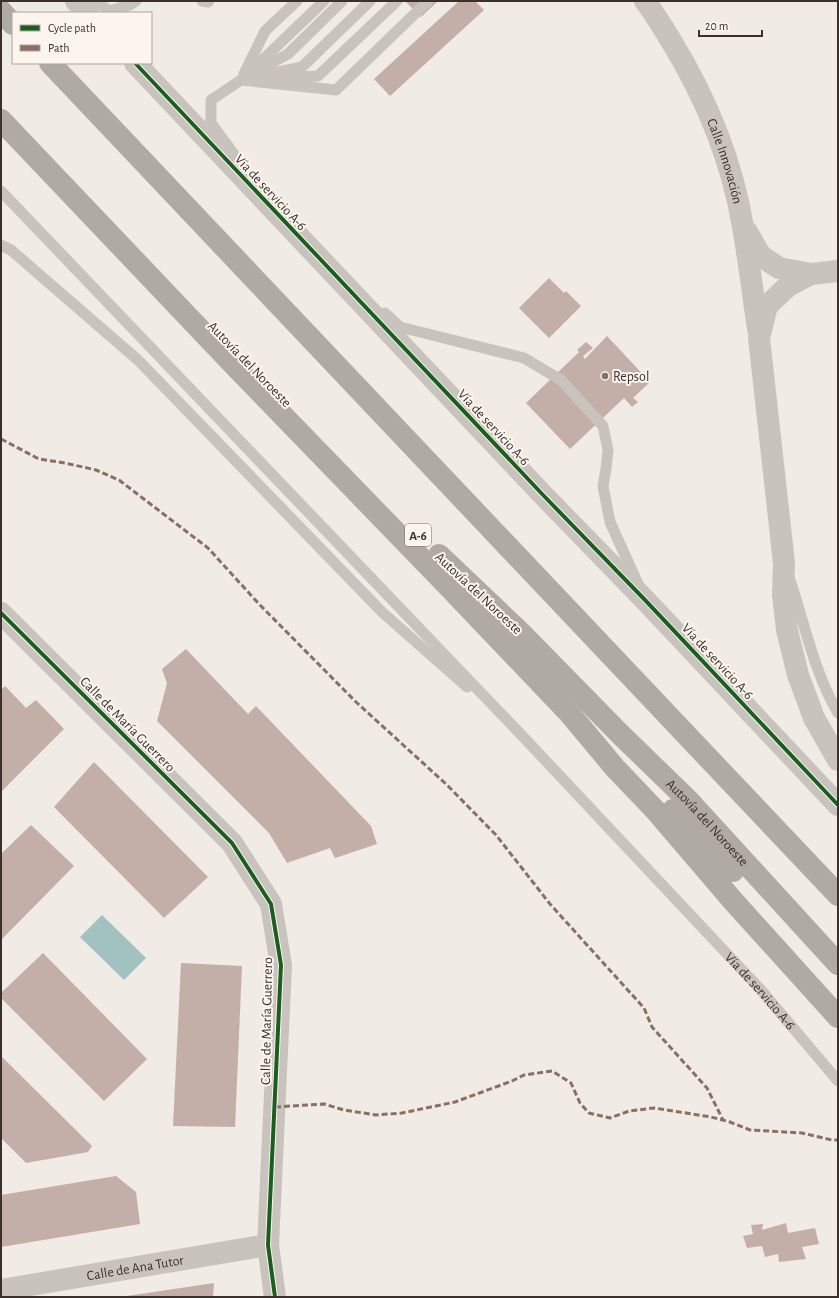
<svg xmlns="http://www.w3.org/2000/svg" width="839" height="1298" viewBox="0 0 839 1298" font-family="'Alegreya Sans',sans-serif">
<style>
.water{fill:#a1c2c1}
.building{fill:#c3afa7}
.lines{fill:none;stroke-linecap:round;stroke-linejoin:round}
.lane{stroke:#c9c3be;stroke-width:11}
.street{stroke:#c9c3be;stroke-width:22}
.highway{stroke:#afaaa4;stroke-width:22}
.quiet{stroke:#8d6e63;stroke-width:3;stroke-dasharray:6 3;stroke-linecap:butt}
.cycleway-casing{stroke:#fbf5ee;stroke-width:6}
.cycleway{stroke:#1b5e20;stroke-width:4}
.poi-dot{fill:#7a716c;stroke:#fbf5ee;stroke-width:1.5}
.labels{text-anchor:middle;stroke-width:4;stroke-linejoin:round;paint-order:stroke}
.shield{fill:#fbf5ee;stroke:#756b66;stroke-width:1}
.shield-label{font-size:13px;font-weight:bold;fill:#3b302b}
.street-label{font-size:14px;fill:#3b302b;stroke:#fbf5ee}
.poi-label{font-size:14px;fill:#3b302b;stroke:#fbf5ee;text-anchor:start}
</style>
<rect width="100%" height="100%" fill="#f0ebe5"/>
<polygon class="water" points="102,915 146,958 124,980 80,937"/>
<g class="building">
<polygon points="405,1 438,1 421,17"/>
<polygon points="459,1 475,1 484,10 390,96 374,79"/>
<polygon points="549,278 564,293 566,291 581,306 549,338 519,308"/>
<polygon points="607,336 650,382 633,398 638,402 632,407 624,398 570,449 526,403 579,352 577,350 586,342 593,348 583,356 585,359"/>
<polygon points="186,649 248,714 256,706 371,826 377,844 335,858 330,848 287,863 269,833 157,721 167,683 162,669"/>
<polygon points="5,686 26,708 36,700 64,729 1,792 1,690"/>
<polygon points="94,762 208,877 164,918 54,807"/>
<polygon points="31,825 74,866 1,940 1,854"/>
<polygon points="43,953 147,1059 104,1101 1,998 1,993"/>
<polygon points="181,963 242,966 235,1127 173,1126"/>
<polygon points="1,1056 92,1146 88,1152 26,1163 1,1138"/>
<polygon points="116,1176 136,1192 140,1224 1,1247 1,1195"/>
<polygon points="786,1223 788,1233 815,1228 819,1244 802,1247 806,1259 779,1262 778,1254 765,1257 762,1246 747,1248 743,1236 753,1234 751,1225 763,1224 762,1230"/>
<polygon points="214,1283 213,1297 127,1297 127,1296"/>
</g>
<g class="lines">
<g class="lane">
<polyline points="96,1 109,11 130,5 136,1"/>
<polyline points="202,1 208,2 209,1"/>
<polyline points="253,69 324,1"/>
<polyline points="244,74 265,31 297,1"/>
<polyline points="253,77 302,67 370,1"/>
<polyline points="278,78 318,76 397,1"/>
<polyline points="241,80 336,90 428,1"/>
<polyline points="236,157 211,123 211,100 241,80 288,54 342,1"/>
<path id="s1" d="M1,191L529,743L761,990L838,1081"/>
<polyline points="1,245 11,250 138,360 382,612 467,687"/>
<polyline points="385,313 400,327 524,358 561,380 603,426 608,450 606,469 603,486 610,522 639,586"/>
<path d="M790,580C805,625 814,672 838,713"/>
</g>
<g class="street">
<polyline points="76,1 88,13"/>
<path id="s2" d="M645,1C654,13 662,26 670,39C705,96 732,160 743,227C749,261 753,295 758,329"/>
<polyline points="135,63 544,496 646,601 838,805"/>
<polyline points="747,232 761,256 779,268 811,274 838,271"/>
<polyline points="811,274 788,286 767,306 759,338 784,563 783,595 787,630 798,675 814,718 838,760"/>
<polyline points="1,613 232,843 271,904 281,965 268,1245 275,1297"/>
<path id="s3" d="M1,1290L268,1245"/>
</g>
<g class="highway">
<polyline points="1,11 13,24"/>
<polyline points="50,63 838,895"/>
<polyline points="1,120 231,362 450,588 570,714 615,768 657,812 734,902 838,1017"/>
<path id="s4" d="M439,555L520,632L620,734L688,800L838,964"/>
<polyline points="673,810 733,871"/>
</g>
<g class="quiet">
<polyline points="1,439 39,459 65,463 96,470 119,480 208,548 259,604 356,702 446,784 496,835 550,904 644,1008 652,1027 707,1088 723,1120"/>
<polyline points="275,1107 324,1104 344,1110 376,1115 402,1113 455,1102 512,1081 524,1075 552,1071 571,1083 580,1103 589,1113 610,1118 629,1111 654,1108 711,1117 730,1122 750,1130 802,1133 832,1140 838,1140"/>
</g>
<defs>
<g id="cycleway">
<polyline points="135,63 544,496 646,601 838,805"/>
<polyline points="1,613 232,843 271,904 281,965 268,1245 275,1297"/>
</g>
</defs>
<use href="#cycleway" class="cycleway-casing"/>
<use href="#cycleway" class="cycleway"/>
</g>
<circle class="poi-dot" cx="605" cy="376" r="4"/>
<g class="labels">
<rect class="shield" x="405" y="524" width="26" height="22" rx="3"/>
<g class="shield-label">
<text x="418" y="540">A-6</text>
</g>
<g class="street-label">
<text dy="5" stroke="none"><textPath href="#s2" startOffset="180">Calle Innovación</textPath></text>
<text transform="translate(271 192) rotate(47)" y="5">Vía de servicio A-6</text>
<text transform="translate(250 364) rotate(46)" y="5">Autovía del Noroeste</text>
<text transform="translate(494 427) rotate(47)" y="5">Vía de servicio A-6</text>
<text transform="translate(479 593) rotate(43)" y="5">Autovía del Noroeste</text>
<text transform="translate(718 661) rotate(47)" y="5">Vía de servicio A-6</text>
<text transform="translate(128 724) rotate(45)" y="5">Calle de María Guerrero</text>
<text dy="5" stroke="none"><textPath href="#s4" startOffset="379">Autovía del Noroeste</textPath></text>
<text dy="5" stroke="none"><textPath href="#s1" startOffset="1103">Vía de servicio A-6</textPath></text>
<text transform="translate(266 1021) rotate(-89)" y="5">Calle de María Guerrero</text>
<text dy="5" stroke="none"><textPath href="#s3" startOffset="136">Calle de Ana Tutor</textPath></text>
</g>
<g class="poi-label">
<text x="613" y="381">Repsol</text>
</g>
</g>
<rect width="839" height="1298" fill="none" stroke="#3b302b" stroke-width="4"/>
<rect x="12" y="12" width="140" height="52" fill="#fbf5ee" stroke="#aea6a0"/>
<rect x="20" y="25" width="20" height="6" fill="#1b5e20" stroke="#aea6a0"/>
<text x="48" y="32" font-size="12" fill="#3b302b">Cycle path</text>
<rect x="20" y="45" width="20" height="6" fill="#8d6e63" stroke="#aea6a0"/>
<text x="48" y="52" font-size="12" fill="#3b302b">Path</text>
<path d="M699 30v6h63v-6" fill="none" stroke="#3b302b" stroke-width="2"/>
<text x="705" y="30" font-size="12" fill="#3b302b" stroke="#fbf5ee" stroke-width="3" paint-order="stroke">20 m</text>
</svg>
